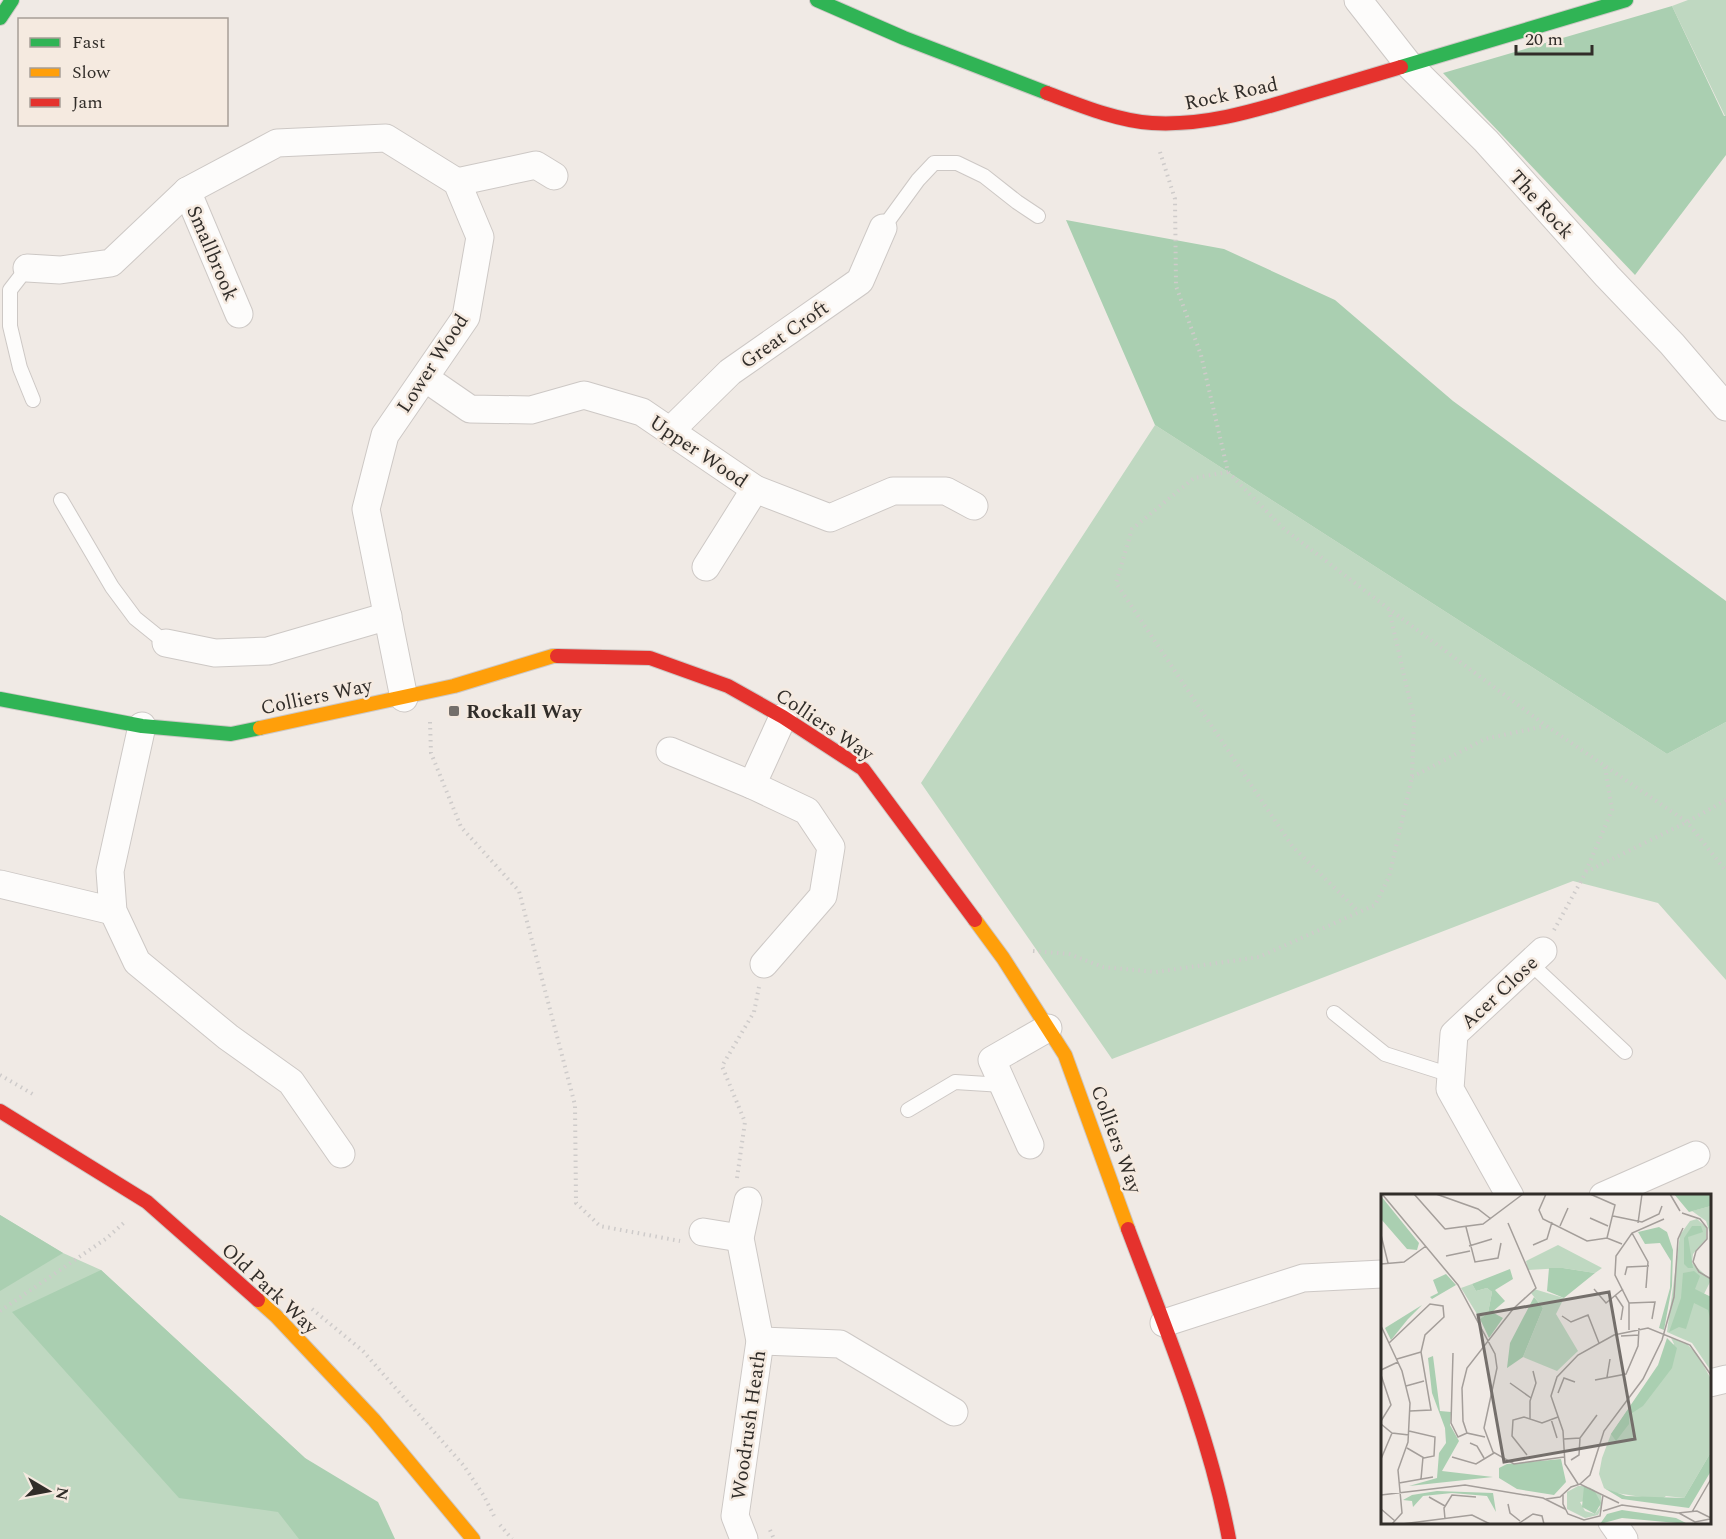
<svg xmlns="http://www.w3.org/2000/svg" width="1726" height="1539" viewBox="0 0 1726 1539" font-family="Spectral,serif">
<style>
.green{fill:#bfd8c1}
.forest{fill:#aacfb1}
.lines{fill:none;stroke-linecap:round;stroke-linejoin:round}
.lane-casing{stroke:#cdc8c5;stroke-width:16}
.street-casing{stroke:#cdc8c5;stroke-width:29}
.fast-casing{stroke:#cdc8c5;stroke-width:16}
.slow-casing{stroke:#cdc8c5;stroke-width:16}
.jam-casing{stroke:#cdc8c5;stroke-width:16}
.path{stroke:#cecbca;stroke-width:4;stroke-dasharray:1.5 4.5;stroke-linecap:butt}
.lane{stroke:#fdfcfb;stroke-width:14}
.street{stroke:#fdfcfb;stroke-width:27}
.fast{stroke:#30b455;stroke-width:14}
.slow{stroke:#ff9f0a;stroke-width:14}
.jam{stroke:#e5322d;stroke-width:14}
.poi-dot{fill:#746f6b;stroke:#f5eae0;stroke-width:2}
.labels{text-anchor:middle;stroke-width:5;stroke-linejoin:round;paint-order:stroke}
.street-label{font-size:20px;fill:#312d29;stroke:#f5eae0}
.poi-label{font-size:20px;font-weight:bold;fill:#312d29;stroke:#f5eae0;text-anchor:start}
.inset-road{fill:none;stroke:#a49e9a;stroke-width:1.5}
.view{fill:#746f6b;fill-opacity:0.15;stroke:#746f6b;stroke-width:3}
.inset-edge{fill:none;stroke:#312d29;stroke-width:3}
</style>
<rect width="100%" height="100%" fill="#f0eae5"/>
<g class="green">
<polygon points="1688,0 1726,0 1726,116 1725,116 1672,6"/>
<polygon points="1155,425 1667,754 1726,722 1726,980 1658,903 1573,881 1112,1059 921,783"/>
<polygon points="0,1215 63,1253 101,1270 305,1458 377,1539 0,1539"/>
</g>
<g class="forest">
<polygon points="1672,6 1724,116 1726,116 1726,155 1635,275 1443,73"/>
<polygon points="1066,220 1224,249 1335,300 1453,401 1726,601 1726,722 1667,754 1155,425"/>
<polygon points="0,1215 63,1253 0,1291"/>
<polygon points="101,1270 305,1458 378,1502 395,1539 299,1539 278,1512 179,1498 12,1312"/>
</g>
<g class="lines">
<defs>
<g id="lane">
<polyline points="883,228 918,180 934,163 957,163 984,176 1017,202 1038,216"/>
<polyline points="27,268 10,290 10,326 20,368 33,400"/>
<polyline points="61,500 112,587 135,618 166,643"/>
<polyline points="1530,963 1625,1052"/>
<polyline points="1334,1013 1385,1054 1451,1075"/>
<polyline points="908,1110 955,1082 1003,1085"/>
</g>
<g id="street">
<polyline points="1358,0 1409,65 1486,141 1607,276 1672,344 1726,407"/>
<polyline points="457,182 536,165 554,176"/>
<polyline points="187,191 239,314"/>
<polyline points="27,268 60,270 111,263 187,191 277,143 386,138 457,182 480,237 466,317 385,435 366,509 404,698"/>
<polyline points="425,378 470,409 531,410 584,395 642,412 755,489 830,518 893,491 946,491 974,506"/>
<polyline points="670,431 730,372 860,281 883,228"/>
<polyline points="706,567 755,489"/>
<polyline points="166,643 215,653 268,651 388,616"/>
<polyline points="142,726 110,871 113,911 137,962 228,1037 291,1082 341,1154"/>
<polyline points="670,751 752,785 807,811 831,847 823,896 764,964"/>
<polyline points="752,785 783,717"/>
<polyline points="0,884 113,911"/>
<polyline points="1030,1145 992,1060 1048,1028"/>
<polyline points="1510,1196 1450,1089 1454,1034 1543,951"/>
<polyline points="1603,1196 1696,1155"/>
<polyline points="703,1232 740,1238"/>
<polyline points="1164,1323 1303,1278 1382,1274"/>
<polyline points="760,1341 840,1344 954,1412"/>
<polyline points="1710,1383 1726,1379"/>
<polyline points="1612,1522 1624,1539"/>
<polyline points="744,1539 735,1516 760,1341 740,1238 748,1201"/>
</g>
<g id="fast">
<polyline points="817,0 904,38 1047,93"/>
<polyline points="0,18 12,0"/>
<polyline points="1401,67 1626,0"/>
<polyline points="0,699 142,726 231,734 260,728"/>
</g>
<g id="slow">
<polyline points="260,728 454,686 553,656 557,656"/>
<polyline points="975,920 1003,958 1065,1055 1128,1229"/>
<polyline points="258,1300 276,1316 374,1420 473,1539"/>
</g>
<g id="jam">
<path d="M1047,93C1079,105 1118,121 1152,123C1203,126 1251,112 1300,97C1333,87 1367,77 1401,67"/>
<polyline points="557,656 650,658 728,686 783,717 863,769 975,920"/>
<polyline points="0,1111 147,1202 258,1300"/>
<path d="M1128,1229C1166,1330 1209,1432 1229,1539"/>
</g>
</defs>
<use href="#lane" class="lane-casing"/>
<use href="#street" class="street-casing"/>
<use href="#fast" class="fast-casing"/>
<use href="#slow" class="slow-casing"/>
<use href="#jam" class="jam-casing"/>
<g class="path">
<polyline points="1160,152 1175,199 1176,286 1201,355 1228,472 1284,529 1389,609 1545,725 1687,822 1726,871"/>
<polyline points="1228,472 1194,478 1132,529 1116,583 1292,846 1359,912"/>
<polyline points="430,722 431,753 461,827 519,891 575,1105 576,1203 600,1226 680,1241"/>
<polyline points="1412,777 1485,739 1545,726"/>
<polyline points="1586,871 1612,810 1605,767"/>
<polyline points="1554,930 1586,872 1687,822 1726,800"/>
<polyline points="1033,951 1069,954 1103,967 1156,972 1259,957 1375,905 1389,877 1412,777 1414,719 1389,610"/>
<polyline points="0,1075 36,1096"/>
<polyline points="737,1178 745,1122 722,1066 754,1012 759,987"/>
<polyline points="312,1309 363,1351 464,1466 484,1496 494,1516"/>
<polyline points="0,1311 107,1238 126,1221"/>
<polyline points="500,1525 512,1539"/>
<polyline points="770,1530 774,1539"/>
</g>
<use href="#lane" class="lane"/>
<use href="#street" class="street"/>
<use href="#fast" class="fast"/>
<use href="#slow" class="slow"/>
<use href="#jam" class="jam"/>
</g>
<rect class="poi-dot" x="448" y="705" width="12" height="12" rx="3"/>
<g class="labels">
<g class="street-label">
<text transform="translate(1231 93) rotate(-12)" y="7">Rock Road</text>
<text transform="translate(1542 204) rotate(48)" y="7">The Rock</text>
<text transform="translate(213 253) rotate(67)" y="7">Smallbrook</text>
<text transform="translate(784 334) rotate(-35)" y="7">Great Croft</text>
<text transform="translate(432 363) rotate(-57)" y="7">Lower Wood</text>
<text transform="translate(699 451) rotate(34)" y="7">Upper Wood</text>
<text transform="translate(316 696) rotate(-12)" y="7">Colliers Way</text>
<text transform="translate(825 724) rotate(34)" y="7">Colliers Way</text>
<text transform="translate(1499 992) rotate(-43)" y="7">Acer Close</text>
<text transform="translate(1117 1139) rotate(70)" y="7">Colliers Way</text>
<text transform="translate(270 1288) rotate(43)" y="7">Old Park Way</text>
<text transform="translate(748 1425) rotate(-82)" y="7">Woodrush Heath</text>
</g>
<g class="poi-label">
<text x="466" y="718">Rockall Way</text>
</g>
</g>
<g transform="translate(1381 1194)">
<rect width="330" height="330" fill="#f0eae5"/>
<path d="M330,12V42L325,27L311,17ZM316,25L325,33V45L312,60L311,69L330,86L323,100L330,103V177L311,149L286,138L299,41L309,27ZM177,51L221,74L214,79L182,74L147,76L145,67ZM91,90L95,97L106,94L111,98L107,119L99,125L80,94ZM153,95L183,104L175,120L197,157L176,177L142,163L162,114L150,99ZM290,144L305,149L316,160L330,185V258L303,304L285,302L280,306L235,299L223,294L218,280L221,264L230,240L293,150ZM197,292H203L204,307L199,308L204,317L214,320L219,313L208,293L220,301L221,313L217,321L204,324L186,315V298Z" fill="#bfd8c1"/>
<path d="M293,0H330V12L308,18ZM0,2L38,49L36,56L26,55L0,25ZM311,32H320L322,38L307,43L312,74H307L303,70V44ZM278,33L286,38L292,56L291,92L283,136L278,134L289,94L290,67L279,49L264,50L257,38ZM168,74H182L214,79L183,104L166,97ZM129,75L132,85L114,96L124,107L111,118L122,124L108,144L99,125L107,119L111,98L106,94L95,97L91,90ZM313,77L319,82L314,95L330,103V128L327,116L313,109L305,135L298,133L288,138L300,104L302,79ZM65,80L75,91L51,105L49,103L57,99L52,86ZM153,103L162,114L142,163L126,174L129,149ZM41,111L27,125L10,146L4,134ZM286,144L296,154L291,174L262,212L248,221V230L235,247L230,240L277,171ZM52,162L59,217L70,218L69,231L78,247L61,277L112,283L28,292L56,284L58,259L65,249L64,234L51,199L47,164ZM330,258V277L308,314L241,305L223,294L245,302L303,304ZM180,265L185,288L173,301L136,295L118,284V274L126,270ZM203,292L213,296L220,309L214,320L201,313ZM56,297L112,299L115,318L106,302L71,299L42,302L32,313L31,307L22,306L31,301ZM241,316L295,324L307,330L241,324L219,330L226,320Z" fill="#aacfb1"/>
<path class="inset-road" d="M1,0L77,91L114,160L116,174L103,234L112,258L133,270L183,263M33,0L64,35M55,0L97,15L110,25M165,0L158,16L162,25L206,47L226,44L241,50M209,0L234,11L226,44M289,0L299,17M301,19L319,25L326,34V45L315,57L312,68L318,78L330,85M232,22L261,28L278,20L281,12M209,24L227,32M257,29L261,0M179,32L187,14M85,33L94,68L117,64L120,49M64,35L102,30L142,0M251,39L267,68L265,94M0,41L7,69M152,51L166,45L171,28M88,52L111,45M65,62L89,57M0,70L23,68L45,52M244,81L246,73L268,72M213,95L225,109L242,95M234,101L242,113L240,126M248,109L274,108L271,125M181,122L190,128L207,121L218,149M0,132L21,177L29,209L27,248L17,276L21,319L11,330M248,136V109L234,81L235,62L251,39L283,25M240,142L258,141M8,149L49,110L62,112L63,123L44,141L40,158L50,216L29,217M72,159L70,229L77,243L86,239M16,165L40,158M0,176L17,168M0,181L10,211L0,227M226,183L229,165M214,186L245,180L257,152L258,134M129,189L150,204M25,192L43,187M177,199L183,184L194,188M170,225L176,244M149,226V207L155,189L152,177M0,230L11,239L28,241M104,243L86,239L82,227L81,194L86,174L132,115L155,94L127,29M183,245L199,244L216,221M89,249L96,252L103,264M26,254L43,264L53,262L54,243L28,237M146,261L131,242L132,226L143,223L161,229L177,223M71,263L95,270L113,259M0,265L11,239M190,266L198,261L199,244M40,285L42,263M18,289L52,283M197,290L184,270L182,237L170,202L176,183L197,161L233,141L267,134L309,151L330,181M199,290L209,281L223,237L262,185L281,146L293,103L297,45L302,34M182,300V310L187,320L203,326L219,322L222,301M0,301L84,291L162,304L184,315M48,303L64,312M165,305L179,303L190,293L199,290L238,309M127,310L129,319L139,327M0,315L14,327M222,317L241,311L297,319L316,317L330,324M311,318L330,285M298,319L314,328L329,325M64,325L63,314L71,301L95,303M21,330L91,321L109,330M137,330L152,320L161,322L163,330"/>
<path class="view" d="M228,98L254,245L123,268L97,121Z"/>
<rect width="330" height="330" class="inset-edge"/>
</g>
<rect x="18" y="18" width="210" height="108" fill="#f5eae0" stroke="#a79e97" stroke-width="1.5"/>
<rect x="30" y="38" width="30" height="9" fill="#30b455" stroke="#a79e97" stroke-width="1.5"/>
<text x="72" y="48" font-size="18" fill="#312d29">Fast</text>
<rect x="30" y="68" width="30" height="9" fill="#ff9f0a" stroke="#a79e97" stroke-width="1.5"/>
<text x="72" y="78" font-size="18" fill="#312d29">Slow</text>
<rect x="30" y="98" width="30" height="9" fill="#e5322d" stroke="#a79e97" stroke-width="1.5"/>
<text x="72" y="108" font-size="18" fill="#312d29">Jam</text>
<g transform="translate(48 1491) rotate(100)" stroke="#f5eae0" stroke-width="4.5" paint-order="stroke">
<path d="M0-4.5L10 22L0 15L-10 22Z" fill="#312d29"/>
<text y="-9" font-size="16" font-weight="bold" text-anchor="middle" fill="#312d29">N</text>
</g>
<path d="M1516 45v9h76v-9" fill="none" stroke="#312d29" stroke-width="3"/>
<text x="1525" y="45" font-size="18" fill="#312d29" stroke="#f5eae0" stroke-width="4.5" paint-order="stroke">20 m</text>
</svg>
